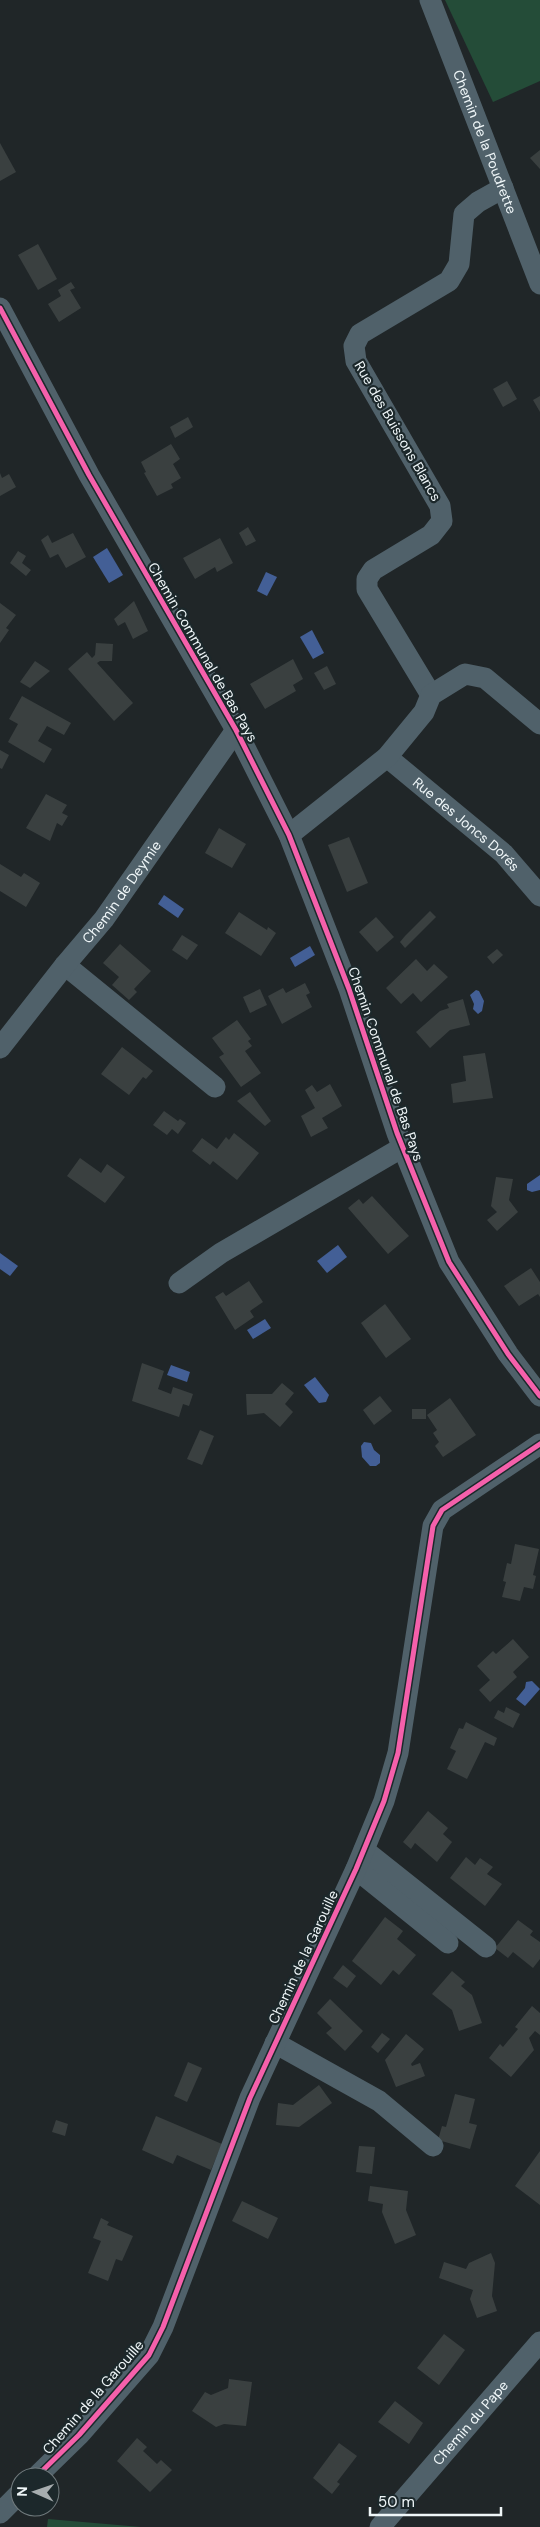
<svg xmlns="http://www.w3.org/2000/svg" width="540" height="2527" viewBox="0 0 540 2527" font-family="'DM Sans',sans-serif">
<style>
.green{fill:#244c38}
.water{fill:#435f96}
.building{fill:#3a4040}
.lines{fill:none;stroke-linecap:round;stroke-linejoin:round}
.minor{stroke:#50616a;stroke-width:21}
.cycleway-casing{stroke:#1c282b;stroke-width:8}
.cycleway{stroke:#f560ab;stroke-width:5}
.labels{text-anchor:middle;stroke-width:4.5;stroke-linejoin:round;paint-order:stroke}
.street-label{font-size:14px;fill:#eff6f8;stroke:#1c282b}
</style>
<rect width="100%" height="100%" fill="#202628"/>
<g class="green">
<polygon points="445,0 540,0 540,81 493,102"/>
<polygon points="48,2519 141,2527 47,2527"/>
</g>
<g class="water">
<polygon points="107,548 123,575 109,583 93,557"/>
<polygon points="266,572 277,577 267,596 257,591"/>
<polygon points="312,630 324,653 313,659 300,637"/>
<polygon points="164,895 184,909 178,918 158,904"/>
<polygon points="310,946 315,955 295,967 290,958"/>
<polygon points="476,990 479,991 484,1001 482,1011 478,1014 473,1009 474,1004 470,995"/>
<polygon points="540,1175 540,1190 532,1192 527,1190 527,1184"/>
<polygon points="338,1245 347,1257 327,1273 317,1261"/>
<polygon points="0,1253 18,1266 10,1276 0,1269"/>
<polygon points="265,1319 271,1328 253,1339 247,1330"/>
<polygon points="171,1365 190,1372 187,1382 167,1375"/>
<polygon points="315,1377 329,1395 326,1402 319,1403 304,1385"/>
<polygon points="364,1442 371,1443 374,1450 380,1455 380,1463 376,1466 370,1466 362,1457 361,1446"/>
<polygon points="532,1681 540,1689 525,1706 516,1699 525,1688 526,1682"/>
</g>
<g class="building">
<polygon points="0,143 16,172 0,181"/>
<polygon points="540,150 540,169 530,158"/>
<polygon points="38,244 57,279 38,290 18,255"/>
<polygon points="71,282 75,288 70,290 81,308 59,322 48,304 61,296 58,290"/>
<polygon points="507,381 517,399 503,407 493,389"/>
<polygon points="540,396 540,412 533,400"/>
<polygon points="188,417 193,427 175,438 170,427"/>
<polygon points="171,444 180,459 173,464 181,478 171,484 173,488 157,496 144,473 146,472 141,462"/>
<polygon points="0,473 2,478 9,474 16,487 0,496"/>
<polygon points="248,527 256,541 246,546 239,533"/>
<polygon points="73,533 86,557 66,568 58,554 50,558 41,540 48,535 52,543"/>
<polygon points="220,538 233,563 217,572 215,567 195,579 183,558"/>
<polygon points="18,551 26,556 22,563 31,570 26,576 10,563"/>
<polygon points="134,601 148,631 133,639 125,622 118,626 114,619"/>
<polygon points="0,603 16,615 6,628 9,630 0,643"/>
<polygon points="96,643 113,644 112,661 100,661 97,663 133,703 114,721 68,669 87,652 92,658 95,655"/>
<polygon points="293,659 303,679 293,685 296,691 265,709 250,684"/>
<polygon points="35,661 50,671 30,688 20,682"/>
<polygon points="327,666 336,684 324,690 314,673"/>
<polygon points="22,696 71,723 64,735 47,726 38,741 52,749 44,763 8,742 18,724 9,719"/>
<polygon points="0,750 9,755 2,769 0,768"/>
<polygon points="46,794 67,805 62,813 68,816 62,826 57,823 50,841 26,828"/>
<polygon points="219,828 246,844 232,868 205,853"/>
<polygon points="349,837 368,883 347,892 328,845"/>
<polygon points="0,864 21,877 24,873 40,883 26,907 0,891"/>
<polygon points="430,911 436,917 405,948 400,942 405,936"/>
<polygon points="239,912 267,930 268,927 276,933 261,956 225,933"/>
<polygon points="376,917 394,937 377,952 359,932"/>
<polygon points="182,935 198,945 187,960 172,950"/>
<polygon points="120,944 151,971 134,989 137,992 129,1000 112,985 119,977 103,963"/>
<polygon points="497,949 503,955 493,964 487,957"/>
<polygon points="416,959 427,971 434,964 448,977 421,1002 413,993 401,1004 386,988"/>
<polygon points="305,983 310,993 306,995 312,1007 282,1024 268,996 283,988 286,993"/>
<polygon points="260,989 267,1005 250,1013 243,997"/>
<polygon points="463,999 470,1025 450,1030 430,1048 416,1032 440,1011 449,1008 447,1004"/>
<polygon points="237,1020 251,1039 248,1041 252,1046 245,1051 261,1073 241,1087 219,1057 224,1054 212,1038"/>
<polygon points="122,1047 153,1071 146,1079 143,1077 129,1095 101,1074"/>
<polygon points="485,1053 493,1098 453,1103 451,1084 466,1081 463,1056"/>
<polygon points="330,1084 342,1106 322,1118 328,1128 311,1137 301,1116 315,1108 305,1090 312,1085 317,1092"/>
<polygon points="250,1092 271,1121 265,1126 237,1101"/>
<polygon points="164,1111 178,1121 180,1119 186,1123 178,1134 172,1129 167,1135 153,1125"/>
<polygon points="234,1133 259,1153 237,1180 213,1161 210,1165 192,1151 202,1138 217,1149 226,1137 229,1140"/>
<polygon points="80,1158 101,1173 107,1164 125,1177 105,1203 67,1176"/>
<polygon points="496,1177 513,1179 509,1200 518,1212 497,1231 487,1220 497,1212 491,1206"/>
<polygon points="372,1196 409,1236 388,1254 348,1208 359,1199 363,1204"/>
<polygon points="531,1268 540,1282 540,1297 538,1294 519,1306 504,1286"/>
<polygon points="249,1281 263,1302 250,1311 254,1317 235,1330 215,1297 223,1292 226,1296"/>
<polygon points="385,1304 411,1339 386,1358 361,1323"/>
<polygon points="142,1363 164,1371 158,1389 171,1394 173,1387 193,1394 189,1406 183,1404 179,1417 132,1401"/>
<polygon points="282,1383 294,1393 285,1404 293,1412 280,1427 264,1413 247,1415 246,1394 272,1394"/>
<polygon points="380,1396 392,1411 374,1425 363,1410"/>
<polygon points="450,1398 476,1435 443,1457 435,1446 439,1442 433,1433 437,1430 427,1415"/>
<rect x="412" y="1409" width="14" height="10"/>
<polygon points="200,1430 214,1436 202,1465 187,1459"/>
<polygon points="515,1544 539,1549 533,1575 536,1576 533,1589 524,1587 520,1601 502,1597 506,1582 503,1581 507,1563 511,1564"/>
<polygon points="513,1639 529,1657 513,1672 517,1677 490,1702 479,1690 490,1680 477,1666 493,1651 496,1654"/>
<polygon points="506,1707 520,1714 513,1728 494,1718 498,1710 504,1713"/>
<polygon points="466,1722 497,1738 494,1746 485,1742 467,1779 447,1769 456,1751 450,1748 459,1728 463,1729"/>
<polygon points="428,1811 448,1828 443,1834 452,1842 437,1862 415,1843 411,1849 403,1842"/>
<polygon points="466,1857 475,1865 480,1858 493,1867 487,1874 502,1884 485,1906 450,1878"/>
<polygon points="385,1917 403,1931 397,1939 416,1955 399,1975 393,1970 381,1985 352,1961"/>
<polygon points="518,1920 533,1931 530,1935 540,1942 540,1959 533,1968 513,1952 508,1958 495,1948"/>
<polygon points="343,1965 356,1976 347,1988 333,1978"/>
<polygon points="452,1971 465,1982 461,1986 472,1995 482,2023 459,2031 452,2010 432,1994"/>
<polygon points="330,1999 363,2031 345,2051 326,2033 332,2028 317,2013"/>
<polygon points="532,2006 540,2013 540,2035 535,2031 529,2038 534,2050 511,2077 489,2058 500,2044 503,2047 518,2029 515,2027"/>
<polygon points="382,2033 390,2039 378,2053 371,2047"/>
<polygon points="406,2034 424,2049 411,2064 412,2066 420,2063 425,2076 396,2087 385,2060"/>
<polygon points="188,2062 202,2068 187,2102 174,2096"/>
<polygon points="319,2085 332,2103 299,2127 276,2125 278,2103 293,2105"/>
<polygon points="455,2094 475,2099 469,2123 477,2125 470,2149 438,2140 442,2126 446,2127"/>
<polygon points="156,2116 222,2144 211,2170 177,2155 173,2164 142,2150"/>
<polygon points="56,2120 68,2124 65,2136 52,2132"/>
<polygon points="359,2146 375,2147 372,2174 356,2172"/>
<polygon points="540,2151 540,2205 515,2186"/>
<polygon points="370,2186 408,2191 406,2210 416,2235 395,2244 382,2212 383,2204 368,2201"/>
<polygon points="242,2201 278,2218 268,2239 232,2221"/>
<polygon points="101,2218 109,2222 107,2225 133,2236 122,2261 116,2259 108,2281 88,2273 101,2241 93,2238"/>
<polygon points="491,2253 495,2263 492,2296 497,2311 477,2318 470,2299 473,2290 439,2278 444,2262 466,2269 469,2263"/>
<polygon points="444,2334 465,2350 439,2385 417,2368"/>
<polygon points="229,2379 252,2382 246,2426 224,2424 216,2427 192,2411 205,2392 211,2395 228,2388"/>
<polygon points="395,2401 423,2423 409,2444 378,2422"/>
<polygon points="137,2438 147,2447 143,2451 157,2464 161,2460 172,2470 150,2492 117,2461"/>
<polygon points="339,2443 357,2456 337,2482 340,2484 332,2494 313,2478"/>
</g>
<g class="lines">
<g class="minor">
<path id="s1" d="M430,0L540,284"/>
<polyline points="0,308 89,475 236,730 289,835 349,989 397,1133 449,1262 508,1354 540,1396"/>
<polyline points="431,695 367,589 367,579 373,570 431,535 442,521 440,506 356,361 354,346 360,334 449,281 459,264 464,214 478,202 503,188"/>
<path id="s2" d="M387,757L504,854L540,896"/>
<polyline points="289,835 387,757 424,712 431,695 465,674 485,678 540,724"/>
<polyline points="65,965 215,1087"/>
<path id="s3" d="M0,1048L65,965L104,919L236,730"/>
<polyline points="179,1283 221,1253 403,1147"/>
<polyline points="364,1850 486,1947"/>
<polyline points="356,1869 448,1943"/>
<polyline points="275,2043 379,2101 433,2146"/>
<polyline points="36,2477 79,2435 149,2355 163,2327 250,2098 356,1869 384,1801 398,1753 433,1526 442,1510 540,1444"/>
<polyline points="0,2513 20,2493"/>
<path id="s4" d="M380,2527L540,2342"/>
</g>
<defs>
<g id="cycleway">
<polyline points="0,308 89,475 236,730 289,835 349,989 397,1133 449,1262 508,1354 540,1396"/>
<polyline points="36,2477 79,2435 149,2355 163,2327 250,2098 356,1869 384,1801 398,1753 433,1526 442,1510 540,1444"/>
</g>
</defs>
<use href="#cycleway" class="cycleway-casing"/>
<use href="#cycleway" class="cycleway"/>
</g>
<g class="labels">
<g class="street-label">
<text dy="5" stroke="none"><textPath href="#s1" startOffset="152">Chemin de la Poudrette</textPath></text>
<text transform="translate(398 431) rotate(60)" y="5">Rue des Buissons Blancs</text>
<text transform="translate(203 652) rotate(60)" y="5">Chemin Communal de Bas Pays</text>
<text dy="5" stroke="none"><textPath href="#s2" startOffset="104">Rue des Joncs Dorés</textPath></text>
<text dy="5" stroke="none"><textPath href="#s3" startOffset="198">Chemin de Deymie</textPath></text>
<text transform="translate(386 1064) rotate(71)" y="5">Chemin Communal de Bas Pays</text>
<text transform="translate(303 1957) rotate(-65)" y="5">Chemin de la Garouille</text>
<text transform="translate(93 2397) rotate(-49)" y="5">Chemin de la Garouille</text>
<text dy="5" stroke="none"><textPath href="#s4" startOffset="138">Chemin du Pape</textPath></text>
</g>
</g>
<g transform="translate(35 2492) rotate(272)"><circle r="24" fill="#1c282b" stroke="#707a7d"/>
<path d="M0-4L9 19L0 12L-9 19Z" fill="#a7adaf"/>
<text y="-8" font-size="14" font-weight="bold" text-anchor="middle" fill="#eff6f8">N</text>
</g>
<path d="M370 2507v8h131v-8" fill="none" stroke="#eff6f8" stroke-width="2.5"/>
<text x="378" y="2507" font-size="15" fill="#eff6f8" stroke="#1c282b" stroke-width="4" paint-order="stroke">50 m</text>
</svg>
